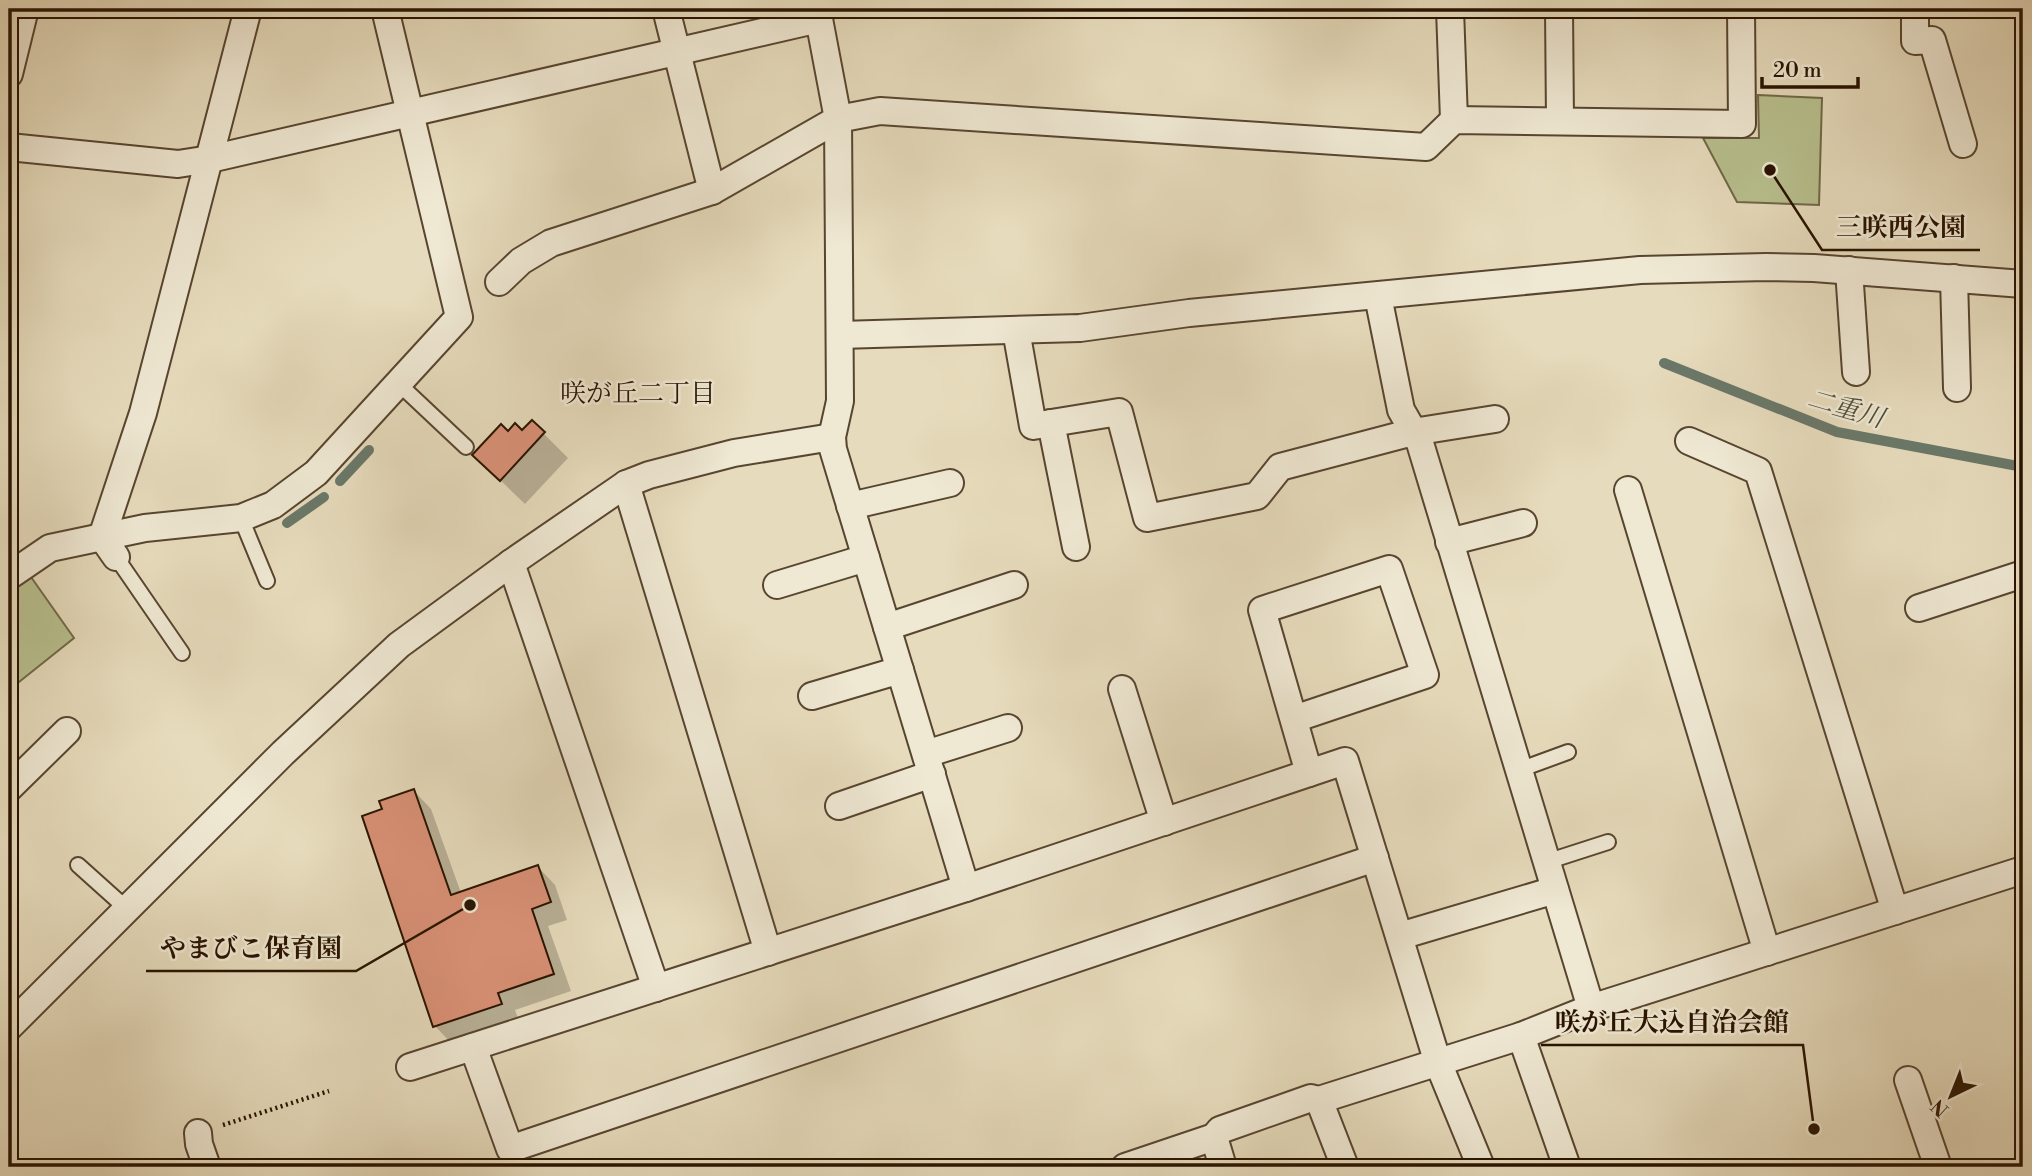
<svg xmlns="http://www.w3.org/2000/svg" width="2032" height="1176" viewBox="0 0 2032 1176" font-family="'Libre Bodoni','Noto Serif JP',serif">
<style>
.green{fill:#b8bf8e;stroke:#706948;stroke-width:2}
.shadow{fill:#0003}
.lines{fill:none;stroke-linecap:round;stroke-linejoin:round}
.stream{stroke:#6a7869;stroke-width:10}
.building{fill:#da9176;stroke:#281301;stroke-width:2}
.service-casing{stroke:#584530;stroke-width:18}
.minor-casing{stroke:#584530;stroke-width:30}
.path{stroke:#281301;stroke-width:4.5;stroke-dasharray:2 3.5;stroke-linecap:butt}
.service{stroke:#efe8d3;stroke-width:14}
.minor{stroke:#efe8d3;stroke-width:26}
.labels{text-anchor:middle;stroke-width:5;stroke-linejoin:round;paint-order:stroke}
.neighbourhood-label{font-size:26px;fill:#281301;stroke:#efe8d3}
.water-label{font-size:26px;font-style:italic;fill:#4e4e3e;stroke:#efe8d3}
.leader{fill:none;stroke:#281301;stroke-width:2.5}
.callout-dot{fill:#281301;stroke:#efe8d3;stroke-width:2.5}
.callout-label{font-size:26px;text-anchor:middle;font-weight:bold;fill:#281301;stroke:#efe8d3;stroke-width:5;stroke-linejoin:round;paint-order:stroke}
</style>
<rect width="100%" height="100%" fill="#e6dbbc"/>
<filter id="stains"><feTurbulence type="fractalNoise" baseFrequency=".00286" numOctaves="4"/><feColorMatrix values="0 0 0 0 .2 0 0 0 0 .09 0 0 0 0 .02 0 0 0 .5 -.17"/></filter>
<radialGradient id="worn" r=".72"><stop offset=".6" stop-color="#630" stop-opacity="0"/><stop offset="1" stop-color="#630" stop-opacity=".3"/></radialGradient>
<g class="green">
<polygon points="1758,95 1822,98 1819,205 1737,202 1703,138 1759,138"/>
<polygon points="31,577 74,638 9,690 9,591"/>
</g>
<g class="shadow">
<polygon points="532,422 568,458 525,504 499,479 508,433 522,433"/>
<polygon points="414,791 431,809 461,893 538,867 555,885 567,920 548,926 571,991 515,1010 519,1021 452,1044 435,1026 385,810"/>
</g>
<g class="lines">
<g class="stream">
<polyline points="1664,363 1837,432 2023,467"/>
<polyline points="340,481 369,450"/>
<polyline points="287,523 324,497"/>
</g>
</g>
<g class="building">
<polygon points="532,420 545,432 500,481 472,455 501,424 508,431 515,423 522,430"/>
<polygon points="414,789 451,895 538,865 551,902 532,909 554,974 498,993 502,1004 433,1027 362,816 382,809 379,801"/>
</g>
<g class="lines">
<defs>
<g id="service">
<polyline points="398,383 466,447"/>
<polyline points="241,518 267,581"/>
<polyline points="116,557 182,653"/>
<polyline points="1519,770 1568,752"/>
<polyline points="1546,862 1608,842"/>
<polyline points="78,865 127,909"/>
</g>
<g id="minor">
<polyline points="666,9 712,191"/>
<polyline points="822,9 819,19 838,119 840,401 832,437 833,449 966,888"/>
<polyline points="1450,9 1454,120"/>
<polyline points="1559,9 1560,121"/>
<polyline points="1915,9 1915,41 1932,40 1963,144"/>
<polyline points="9,74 25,9"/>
<polyline points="9,147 178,164 210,159 819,19"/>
<polyline points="1849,270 1856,372"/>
<polyline points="1954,278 1957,388"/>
<polyline points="499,282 521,261 551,243 712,191 838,119 880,111 1426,147 1454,120 1742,124 1741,9"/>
<polyline points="1378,296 1401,410 1420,443 1591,1008"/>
<polyline points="1016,330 1033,426 1119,412 1147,518 1257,496 1280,467 1413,432 1495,419"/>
<polyline points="840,335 1080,328 1189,313 1640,270 1766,267 1814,268 2023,284"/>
<polyline points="1051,423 1076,547"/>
<polyline points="1689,441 1758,471 1895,911"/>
<polyline points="626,484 768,952"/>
<polyline points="1628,490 1767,952"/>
<polyline points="850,506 950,483"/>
<polyline points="1449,542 1523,523"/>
<polyline points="116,557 102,537 143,413 248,9"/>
<polyline points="511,563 656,988"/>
<polyline points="9,576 50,548 145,528 241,518 273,505 316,473 459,317 385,9"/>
<polyline points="777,585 866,558"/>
<polyline points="1919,608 2023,574"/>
<polyline points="887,627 1014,585"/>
<polyline points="1122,689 1164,822"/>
<polyline points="812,696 900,670"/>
<polyline points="1294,719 1425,675 1389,569 1262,610 1309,773"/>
<polyline points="926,754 1008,728"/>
<polyline points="9,788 67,731"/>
<polyline points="839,806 932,774"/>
<polyline points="1400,936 1555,890"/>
<polyline points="9,1027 283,753 399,645 511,563 626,484 649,475 734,453 832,437"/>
<polyline points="1521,1036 1567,1167"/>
<polyline points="473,1047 510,1149 1375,858"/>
<polyline points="410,1067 966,888 1345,761 1437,1060 1481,1167"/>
<polyline points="1908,1080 1938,1167"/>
<polyline points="1319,1100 1345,1167"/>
<polyline points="198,1133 199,1144 207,1167"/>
<polyline points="1214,1137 1223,1167"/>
<polyline points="1125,1167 1214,1137 1220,1130 1311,1098 1319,1100 1521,1036 1591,1008 2023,870"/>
</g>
</defs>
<use href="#service" class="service-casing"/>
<use href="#minor" class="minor-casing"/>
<polyline class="path" points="223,1125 329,1091"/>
<use href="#service" class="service"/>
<use href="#minor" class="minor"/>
</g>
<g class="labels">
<g class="neighbourhood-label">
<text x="638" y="402">咲が丘二丁目</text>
</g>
<g class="water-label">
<text transform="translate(1846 408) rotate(16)" y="9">二重川</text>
</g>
</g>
<path class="leader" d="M1770 170L1822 250H1980M470 905L356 971H146M1814 1129L1803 1045H1541"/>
<g class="callout-dot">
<circle cx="1770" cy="170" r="7"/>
<circle cx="470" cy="905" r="7"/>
<circle cx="1814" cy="1129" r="7"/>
</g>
<g class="callout-label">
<text x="1901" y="236">三咲西公園</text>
<text x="251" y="957">やまびこ保育園</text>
<text x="1672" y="1031">咲が丘大込自治会館</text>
</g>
<rect width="2032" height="1176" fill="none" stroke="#e6dbbc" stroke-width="35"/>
<rect x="10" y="10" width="2011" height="1155" fill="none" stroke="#281301" stroke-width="3.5"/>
<rect x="18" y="18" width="1997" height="1141" fill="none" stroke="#281301" stroke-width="2"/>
<g transform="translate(1951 1096) rotate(223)" stroke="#efe8d3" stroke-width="5" paint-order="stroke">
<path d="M0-5L12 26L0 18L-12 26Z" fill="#281301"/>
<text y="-10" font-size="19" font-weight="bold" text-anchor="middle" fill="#281301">N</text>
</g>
<path d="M1762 77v10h96v-10" fill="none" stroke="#281301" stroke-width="3.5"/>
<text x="1773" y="77" font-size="21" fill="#281301" stroke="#efe8d3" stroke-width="5" paint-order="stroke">20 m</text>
<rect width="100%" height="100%" filter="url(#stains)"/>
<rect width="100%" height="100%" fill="url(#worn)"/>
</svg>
